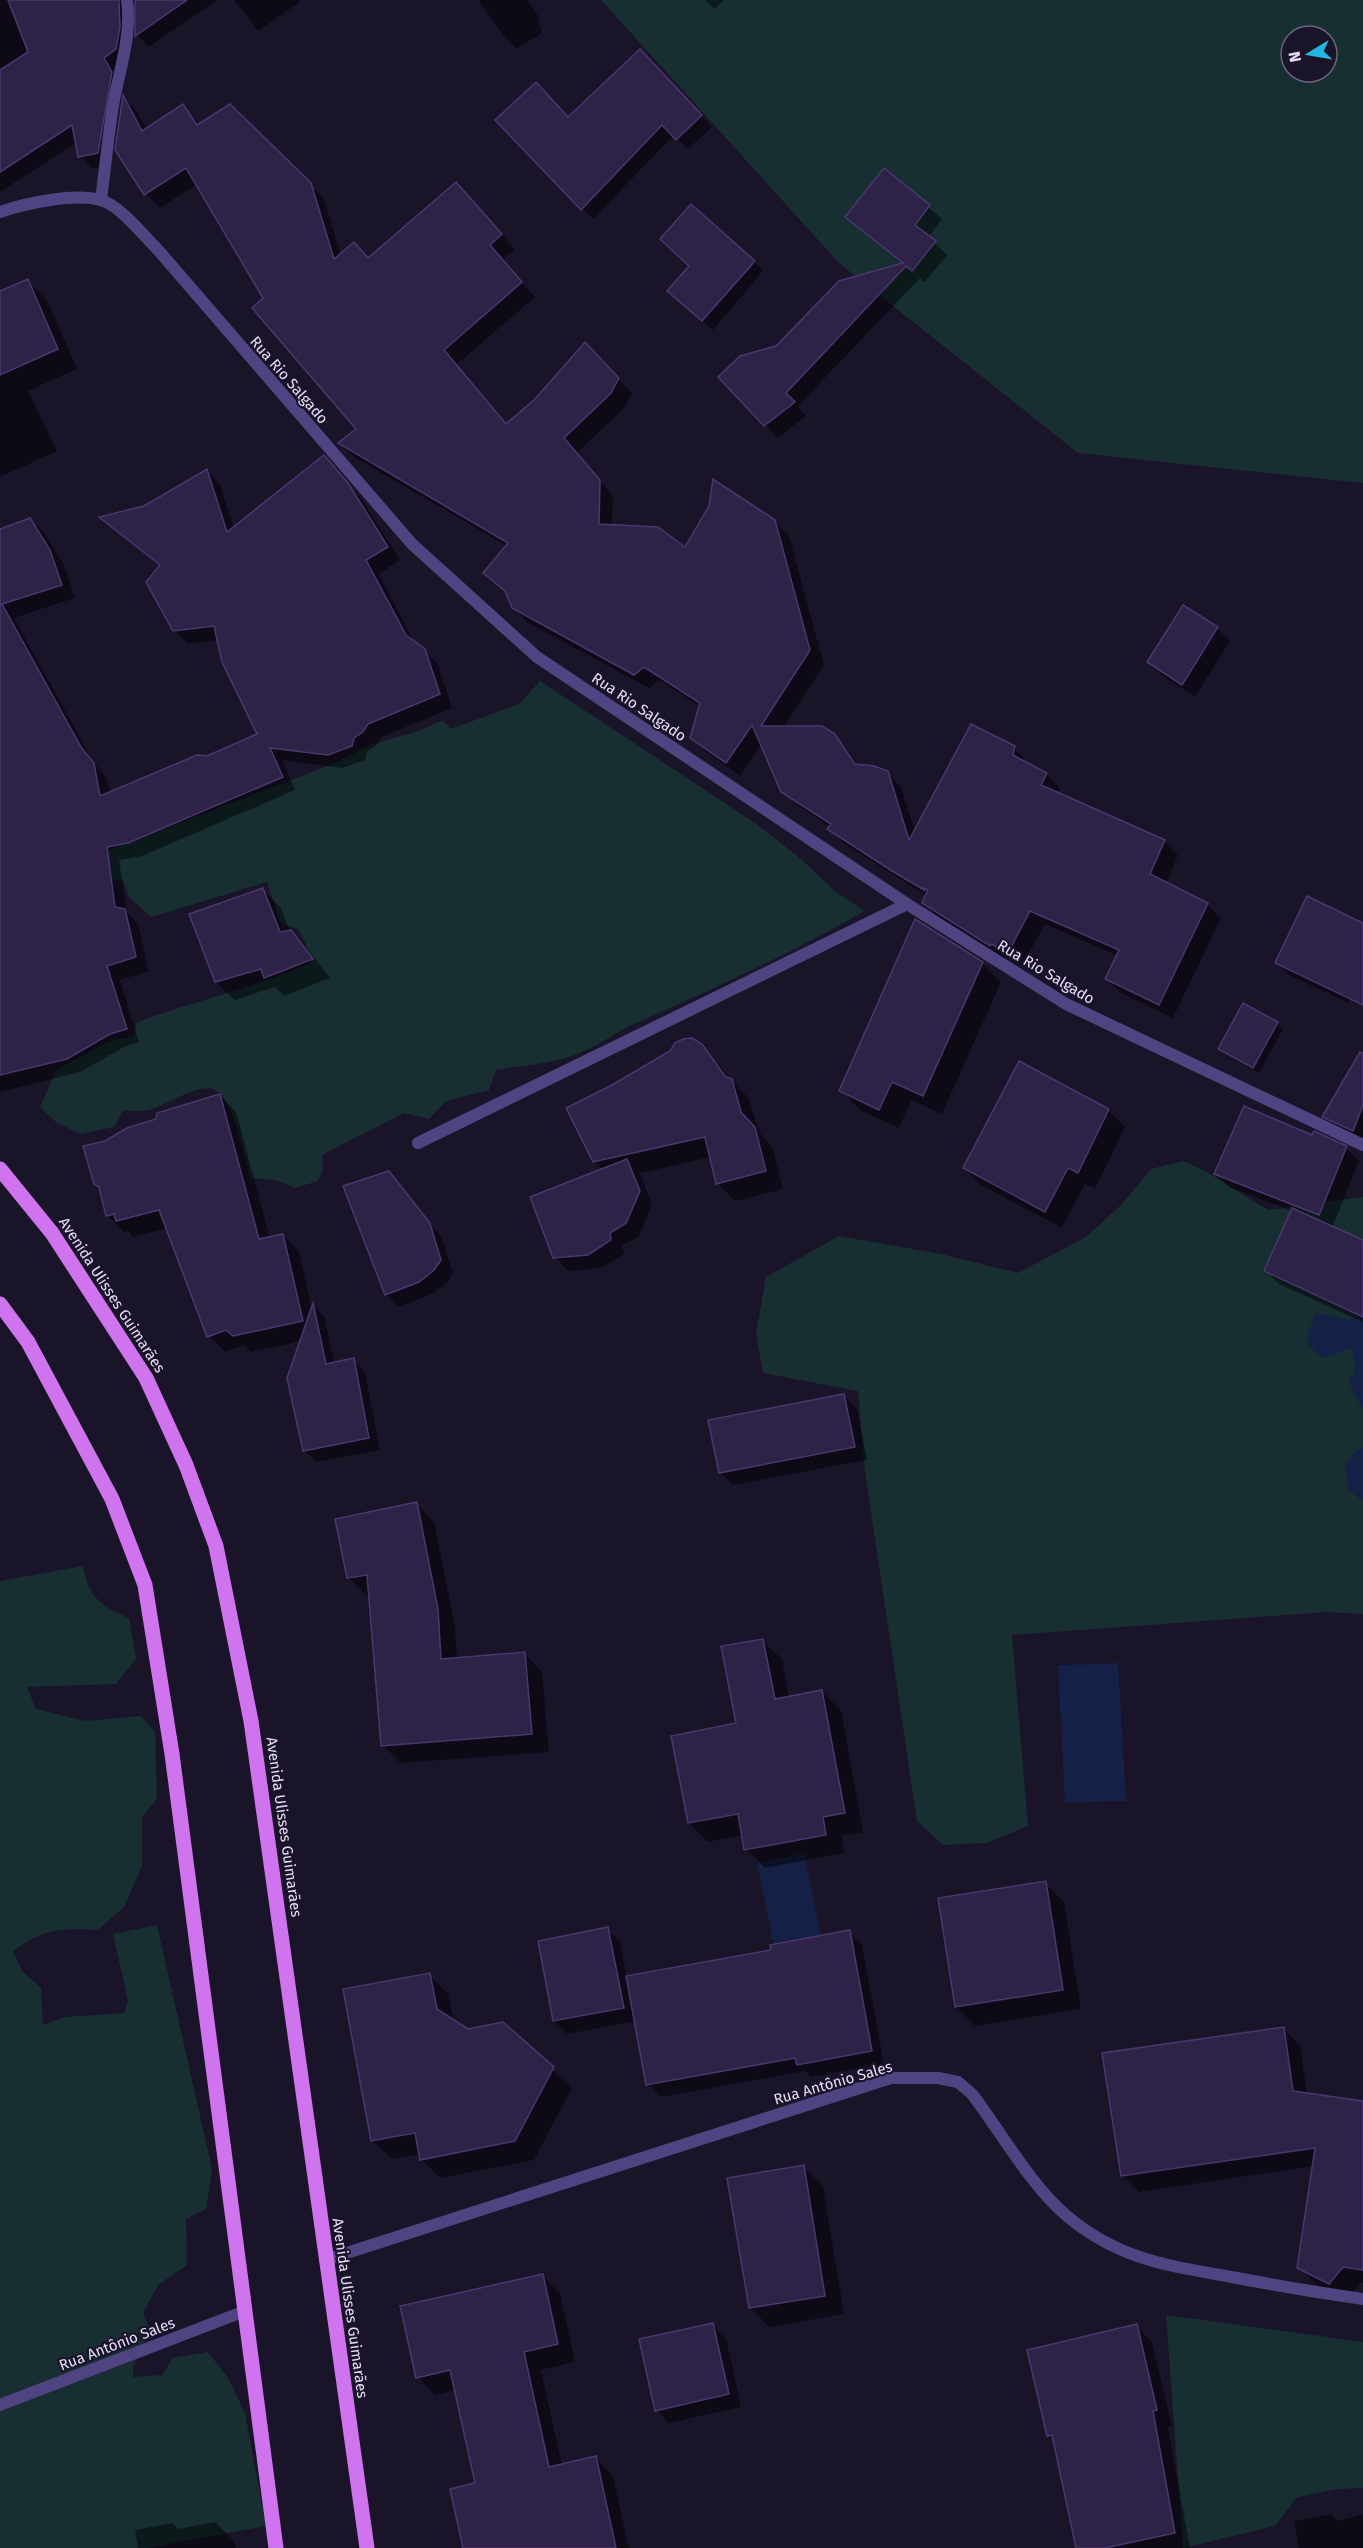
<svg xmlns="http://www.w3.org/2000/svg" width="1363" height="2548" viewBox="0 0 1363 2548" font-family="'Fira Sans',sans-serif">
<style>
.green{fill:#172f31;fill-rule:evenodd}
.water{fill:#142046}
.shadow{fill:#0007}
.building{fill:#2e2247;stroke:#4a3770;stroke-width:1.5}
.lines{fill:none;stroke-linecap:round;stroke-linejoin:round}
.street{stroke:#4f4481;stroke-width:12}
.primary{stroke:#d073ee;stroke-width:15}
.labels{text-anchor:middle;stroke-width:4.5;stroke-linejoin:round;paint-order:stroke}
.street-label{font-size:15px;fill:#e6defb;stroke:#1a1428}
</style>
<rect width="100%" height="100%" fill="#1a1428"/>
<g class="green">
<path d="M601,0H1363V483L1078,453L839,263ZM1291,36H1327V72H1291Z"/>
<path d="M540,681L758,825L801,859L836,892L865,911C790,954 712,990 632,1025C611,1035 594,1049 572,1056C549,1064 521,1066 496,1070L489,1090L446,1101L429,1119L404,1113C377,1128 349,1140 322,1155L323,1169L318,1181L295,1188L275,1180L251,1178C245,1160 233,1094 213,1089C202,1086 187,1093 177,1098C155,1108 149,1114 124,1110L114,1127L81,1134L57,1123L40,1107L56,1070L107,1042L134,1036L137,1022C195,1001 254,988 310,963L306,944L298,929L281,924L267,882L151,917L129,897L123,880L110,881L102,853L335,763L372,744L416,732L443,720L451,729L519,704Z"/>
<polygon points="1183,1161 1207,1172 1268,1210 1363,1197 1363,1614 1327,1612 1012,1635 1028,1826 986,1843 943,1845 917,1821 865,1472 858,1391 763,1373 756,1334 766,1277 839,1236 941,1254 1018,1273 1086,1237 1121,1205 1151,1169"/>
<path d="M83,1566C89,1597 100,1606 129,1618L136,1659L116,1684L27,1687L36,1709L85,1721L141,1716L155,1732L157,1799L142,1817V1866L124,1907L98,1930C64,1928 40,1928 13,1952L22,1971L41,1988L43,2025L65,2017L124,2013L128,2001L113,1934L157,1925L212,2169L206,2209L186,2219L187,2265L158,2285L143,2313L150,2329L133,2366V2377L162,2375L173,2358L208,2352L228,2378L245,2413L266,2526L147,2548H0V1581Z"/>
<polygon points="1166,2315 1363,2342 1363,2488 1337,2489 1297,2497 1275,2526 1183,2548"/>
</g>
<g class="water">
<polygon points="1316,1313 1349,1320 1363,1315 1363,1409 1353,1393 1349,1379 1355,1372 1353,1348 1323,1358 1309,1346 1308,1333"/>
<polygon points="1363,1448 1363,1499 1361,1500 1349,1490 1345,1466 1356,1451"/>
<polygon points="1118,1663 1126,1801 1065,1803 1058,1665"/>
<polygon points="804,1853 821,1936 774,1945 757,1863"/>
</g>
<g class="shadow">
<polygon points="0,0 217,0 149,47 137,35 137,1 131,13 115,71 123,86 110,165 92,169 80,156 77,142 0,192"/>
<polygon points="234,0 299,0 300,2 258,31"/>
<polygon points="478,0 527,0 537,14 542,33 517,49 504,36"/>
<polygon points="705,0 724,0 714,9"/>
<polygon points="651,62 712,127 688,149 674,135 593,219 497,120 569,119"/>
<polygon points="124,98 137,111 147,129 183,106 200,125 229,106 324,199 341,255 369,260 456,184 515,249 502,260 535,297 456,365 507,425 599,358 632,393 625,407 577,453 613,496 612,526 686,549 774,521 789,536 824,665 783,728 834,735 848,750 859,766 887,772 901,787 915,832 1014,748 1028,762 1027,764 1046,774 1060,788 1057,794 1164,841 1178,855 1166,884 1207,904 1221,918 1173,1018 1121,993 1107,979 1118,956 1045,924 1022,966 1005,957 1004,959 938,917 923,903 927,896 843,843 829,829 830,827 797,805 783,791 762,744 740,776 706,752 692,738 701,707 659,680 649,688 527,622 513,607 507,594 485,573 507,546 354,457 340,443 358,429 265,299 197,184 160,208 146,194 117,150"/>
<polygon points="884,170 942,219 928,237 947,255 925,282 920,278 798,406 806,416 778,438 765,425 777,347 903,265 847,217"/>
<polygon points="754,262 763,271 713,330 679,300 690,267"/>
<polygon points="27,280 47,300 77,369 28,391 57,451 0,477 0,292"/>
<polygon points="324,457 361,498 400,560 379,574 415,644 438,664 452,708 382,737 377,745 367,751 365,760 342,768 282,760 295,790 142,856 119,860 127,912 138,924 149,971 120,980 139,1042 124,1047 80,1072 0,1092 0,531 30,519 44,533 64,565 75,598 14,618 94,763 107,778 110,794 259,735 219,640 188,644 174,630 161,567 102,518 144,507 207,471 220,484 234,529"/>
<polygon points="1217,628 1230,641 1195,697 1161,675 1148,662"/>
<polygon points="263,890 281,908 290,932 308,950 330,978 284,996 275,987 235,1000 216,982"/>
<polygon points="1363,925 1363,972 1348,1003 1289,975 1276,962"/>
<polygon points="982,963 1001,982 942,1114 911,1100 899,1128 860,1110 841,1090"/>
<polygon points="1277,1023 1283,1029 1259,1073 1226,1055 1219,1048"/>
<polygon points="701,1045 749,1099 759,1132 772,1147 783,1189 735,1201 717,1183 711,1157 640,1173 652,1205 639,1236 622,1246 624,1254 601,1268 568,1271 555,1257 603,1170 594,1161"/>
<polygon points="1363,1049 1363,1142 1337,1129 1324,1116"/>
<polygon points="220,1095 236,1112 270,1238 283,1235 299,1252 312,1309 313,1306 324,1316 335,1364 353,1360 365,1372 380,1450 316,1462 304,1450 301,1341 251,1352 244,1345 225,1352 209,1336 167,1228 133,1237 128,1231 124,1232 107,1215 106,1142"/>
<polygon points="1108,1110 1125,1127 1095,1189 1085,1184 1062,1228 981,1185 964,1168"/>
<polygon points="1312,1137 1346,1148 1359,1161 1332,1228 1363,1242 1363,1322 1279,1284 1266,1271 1292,1211 1229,1187 1216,1174"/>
<polygon points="389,1173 442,1238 453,1273 447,1283 432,1294 399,1307 386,1294"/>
<polygon points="844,1396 857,1409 867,1460 733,1485 720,1472"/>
<polygon points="417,1504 434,1522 455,1627 457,1659 525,1654 542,1672 549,1752 400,1763 383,1745 370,1595 366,1595 349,1578"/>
<polygon points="762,1640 782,1659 789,1697 822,1691 841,1710 863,1832 842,1836 844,1853 765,1868 746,1849 743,1835 708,1842 689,1823 738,1724"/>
<polygon points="1045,1883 1064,1902 1081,2009 975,2026 956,2007"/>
<polygon points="607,1929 620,1942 627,1978 773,1951 849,1932 862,1945 884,2064 811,2077 805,2071 661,2097 648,2084 636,2021 567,2034 554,2021"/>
<polygon points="429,1975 448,1994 454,2022 468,2031 503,2024 572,2088 534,2160 440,2178 421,2159 420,2154 392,2159 372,2140"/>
<polygon points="1283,2028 1300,2045 1307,2094 1363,2103 1363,2283 1360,2283 1347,2299 1316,2284 1299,2267 1314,2166 1139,2192 1122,2175"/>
<polygon points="804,2167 823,2186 844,2314 769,2327 750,2307"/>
<polygon points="542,2275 560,2293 575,2362 541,2370 562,2465 596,2458 613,2476 629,2548 464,2548 477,2484 456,2390 435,2395 418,2377"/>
<polygon points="712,2325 726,2338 741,2407 669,2423 656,2410"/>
<polygon points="1136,2326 1152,2342 1172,2426 1168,2427 1190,2548 1077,2548 1055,2442 1048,2435"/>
<polygon points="1331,2514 1337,2521 1363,2514 1363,2548 1299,2548 1294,2521"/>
<polygon points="215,2522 234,2541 236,2548 138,2548 135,2530 172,2523 178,2529"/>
</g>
<g class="building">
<polygon points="8,0 119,0 120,27 116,49 104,58 112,72 98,153 78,157 72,125 0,172 0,70 28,52"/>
<polygon points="135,0 187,0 135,36"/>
<polygon points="640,49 702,115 676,140 662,125 581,210 495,120 536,82 568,117"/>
<polygon points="123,95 142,131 183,104 197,125 230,104 311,183 334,259 354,242 368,258 456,182 502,234 490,245 522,282 444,350 506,424 535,399 585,342 619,378 611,393 564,438 600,480 599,524 658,527 685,547 709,506 713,479 775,520 810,650 761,726 822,726 835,734 855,764 874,766 888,771 909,840 971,724 1015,746 1013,755 1047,773 1041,785 1165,840 1150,874 1208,903 1159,1005 1105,979 1119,950 1030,911 1008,953 991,944 990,946 922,903 928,890 923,888 924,890 892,871 827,829 831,824 781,792 752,725 726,763 690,738 700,703 644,667 634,675 512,608 505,591 483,573 508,543 338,443 356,429 252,308 263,298 186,168 144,195 115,150"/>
<polygon points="884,168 930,205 915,225 936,241 912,271 906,266 786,393 795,402 764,426 718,377 740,356 776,346 839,281 903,263 845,217"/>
<polygon points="691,204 755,261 702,321 667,291 689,266 660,239"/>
<polygon points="28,279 58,349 0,375 0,291"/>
<polygon points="324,455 348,483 388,547 366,560 406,635 425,649 440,694 368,724 363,732 354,738 352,746 328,755 270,748 283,777 128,843 107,847 115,907 125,909 136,957 107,966 127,1029 110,1034 67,1059 0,1075 0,529 30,518 50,550 62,585 2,604 81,747 94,763 100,796 197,755 207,756 257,734 222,662 214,626 173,631 146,582 160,565 99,517 144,506 207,469 227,532"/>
<polygon points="1183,605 1218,627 1182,685 1147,662"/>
<polygon points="263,888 280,932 291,930 313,959 264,978 261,969 215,982 189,914"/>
<polygon points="1307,896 1363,923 1363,1005 1275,963"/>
<polygon points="915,919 983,962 923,1096 892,1082 879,1110 839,1091"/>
<polygon points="1243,1003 1278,1022 1253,1068 1218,1049"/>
<polygon points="692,1038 702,1044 725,1076 732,1079 741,1112 755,1127 766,1171 716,1184 705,1137 593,1162 566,1108 612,1085 670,1051 675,1043 683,1039"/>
<polygon points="1360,1052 1363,1053 1363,1105 1353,1131 1322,1117"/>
<polygon points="1019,1061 1109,1109 1078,1173 1068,1168 1045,1212 963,1168"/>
<polygon points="220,1094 259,1239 283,1234 303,1321 233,1336 226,1330 207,1337 159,1210 116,1221 114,1214 106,1216 99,1187 94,1184 83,1146 105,1141 127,1128 156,1119 157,1113"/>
<polygon points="1244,1106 1312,1135 1314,1131 1347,1146 1319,1215 1214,1174"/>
<polygon points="627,1159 640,1191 626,1223 610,1233 611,1240 588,1255 553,1258 530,1197"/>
<polygon points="389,1171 430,1223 441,1260 434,1270 419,1282 385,1295 343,1186"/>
<polygon points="1292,1208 1363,1240 1363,1317 1264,1271"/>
<polygon points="313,1303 326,1364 354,1358 369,1438 303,1451 287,1378"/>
<polygon points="844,1394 855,1447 719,1473 708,1420"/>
<polygon points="417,1502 438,1609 441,1659 525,1652 532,1734 381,1746 367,1575 347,1578 335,1519"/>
<polygon points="763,1639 775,1699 822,1690 845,1813 823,1817 826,1835 744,1850 738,1814 688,1823 671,1736 736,1723 721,1646"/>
<polygon points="1046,1881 1063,1990 955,2007 938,1898"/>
<polygon points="608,1927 624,2008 553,2021 538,1941"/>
<polygon points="850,1930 872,2051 797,2065 795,2058 646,2085 626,1976 771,1950 770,1945"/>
<polygon points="430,1973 437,2009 468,2029 503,2022 554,2067 515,2141 420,2160 415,2133 371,2141 343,1989"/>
<polygon points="1284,2027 1293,2091 1363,2101 1363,2270 1343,2267 1329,2284 1297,2268 1315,2148 1121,2176 1102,2053"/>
<polygon points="804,2165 825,2296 749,2308 727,2178"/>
<polygon points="543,2274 558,2344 524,2352 549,2467 596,2456 616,2548 463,2548 450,2489 475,2483 450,2370 416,2378 400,2306"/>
<polygon points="713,2323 729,2394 655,2411 639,2339"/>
<polygon points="1137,2324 1157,2410 1153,2411 1175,2533 1105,2548 1076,2548 1052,2435 1047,2436 1027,2350"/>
</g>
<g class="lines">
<g class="street">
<path d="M101,200C105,169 108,137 113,106C119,70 132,37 127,0"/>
<path d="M0,212C26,203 74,193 100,200C119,204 145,237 159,251L412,544L537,657L907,904L1066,1004L1363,1145"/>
<polyline points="418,1143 907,904"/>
<path d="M325,2260L891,2078H938L958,2082L972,2094C1001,2132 1031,2186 1067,2216C1120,2261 1172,2266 1237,2278C1279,2286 1321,2293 1363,2299"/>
<polyline points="0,2405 245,2311"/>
</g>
<g class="primary">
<polyline points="0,1169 52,1233 146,1378 186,1465 216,1546 251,1721 367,2548"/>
<polyline points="0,1304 28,1342 112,1499 145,1585 172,1754 276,2548"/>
</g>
</g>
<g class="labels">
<g class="street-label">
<text transform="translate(289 380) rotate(49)" y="5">Rua Rio Salgado</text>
<text transform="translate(639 707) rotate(34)" y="5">Rua Rio Salgado</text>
<text transform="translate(1046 972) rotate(31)" y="5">Rua Rio Salgado</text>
<text transform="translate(112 1295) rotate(57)" y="5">Avenida Ulisses Guimarães</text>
<text transform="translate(284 1827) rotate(82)" y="5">Avenida Ulisses Guimarães</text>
<text transform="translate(833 2083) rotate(-16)" y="5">Rua Antônio Sales</text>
<text transform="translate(350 2308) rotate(82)" y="5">Avenida Ulisses Guimarães</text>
<text transform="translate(117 2344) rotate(-21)" y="5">Rua Antônio Sales</text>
</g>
</g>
<g transform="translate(1309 54) rotate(259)"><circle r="28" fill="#1a1428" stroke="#6c657c" stroke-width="1.5"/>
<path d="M0-4.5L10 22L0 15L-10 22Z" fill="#21b6e4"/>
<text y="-9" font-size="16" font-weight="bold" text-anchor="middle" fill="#e6defb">N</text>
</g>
</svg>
